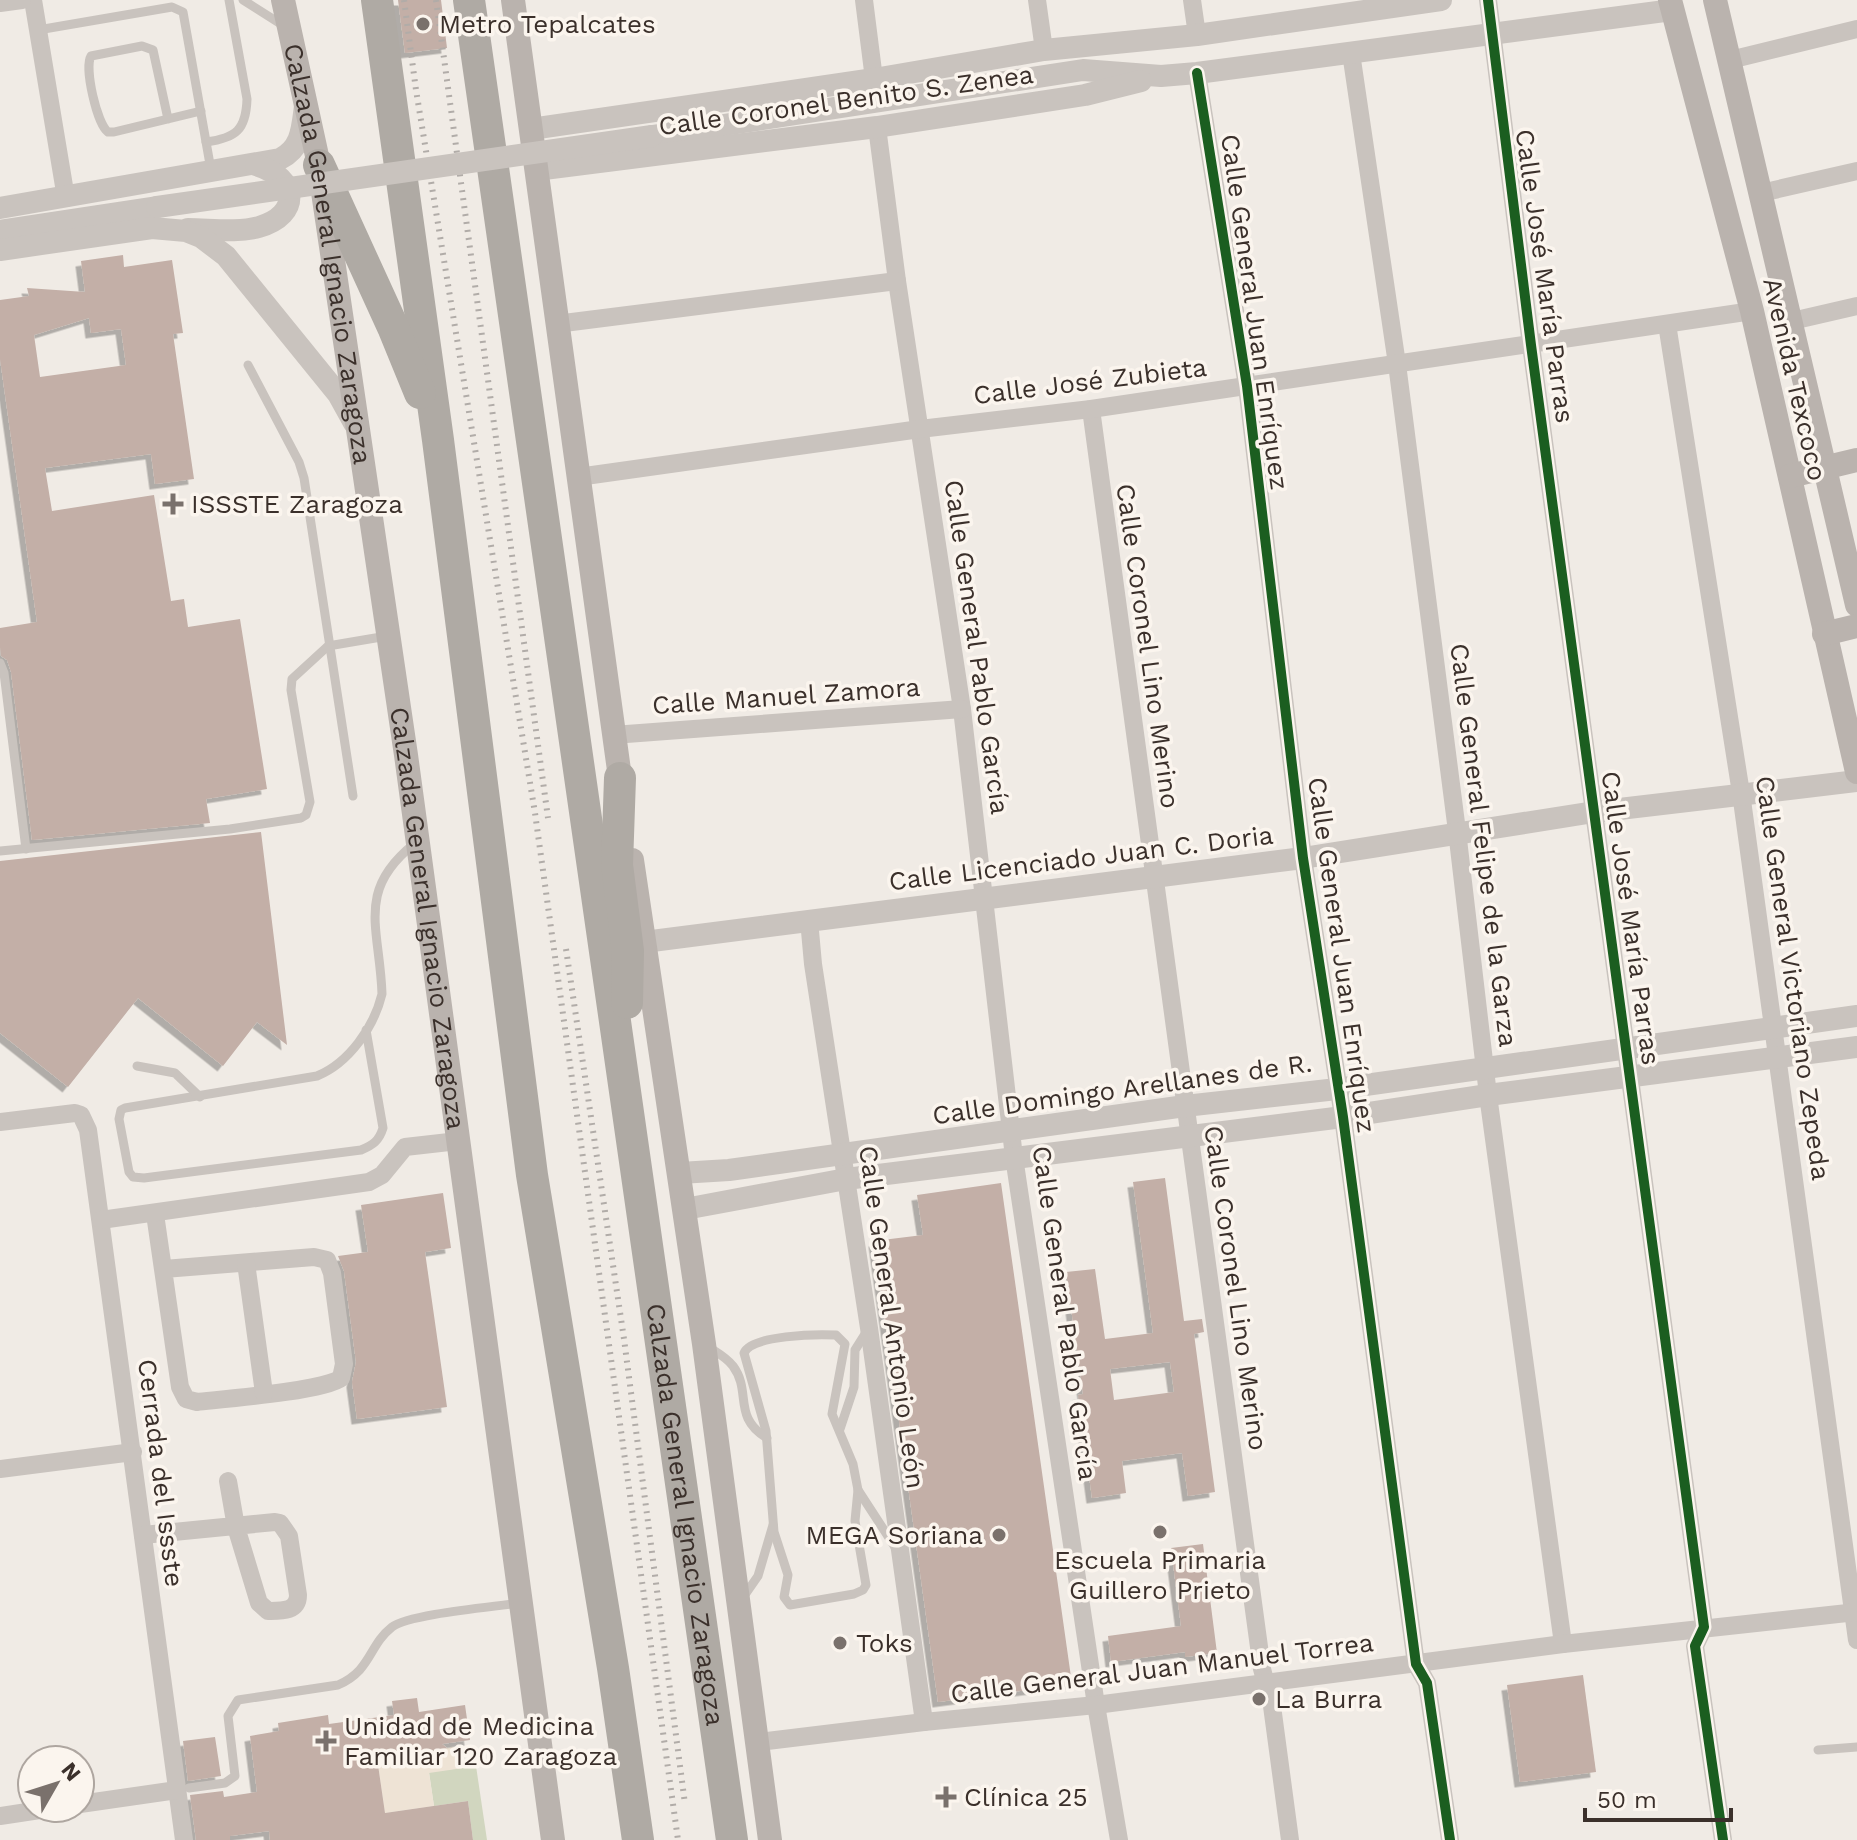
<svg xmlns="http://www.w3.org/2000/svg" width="1857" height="1840" viewBox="0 0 1857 1840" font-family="'Work Sans',sans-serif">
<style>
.green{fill:#d1d6bf}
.plaza{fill:#eee3d5}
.building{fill:#c3afa7;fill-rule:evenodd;filter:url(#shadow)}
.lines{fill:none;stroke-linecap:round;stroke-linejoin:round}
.service{stroke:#c9c3be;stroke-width:9}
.minor{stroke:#c9c3be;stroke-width:18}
.tertiary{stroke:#c9c3be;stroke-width:22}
.secondary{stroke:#bab3ae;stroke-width:24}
.motorway{stroke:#afaaa4;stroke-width:32}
.rail{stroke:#b1aca8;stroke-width:6;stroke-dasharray:2 6;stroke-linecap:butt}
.tertiary-bridge{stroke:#c9c3be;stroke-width:22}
.cycleway-casing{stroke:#fbf5ee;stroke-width:15}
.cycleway{stroke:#1b5e20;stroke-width:10}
.poi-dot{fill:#7a716c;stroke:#fbf5ee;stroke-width:3}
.labels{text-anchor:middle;stroke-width:7;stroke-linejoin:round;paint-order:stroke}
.poi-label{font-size:26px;fill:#3b302b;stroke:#fbf5ee;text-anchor:start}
.street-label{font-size:26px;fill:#3b302b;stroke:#fbf5ee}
</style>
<defs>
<filter id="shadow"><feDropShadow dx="-5.5" dy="5.5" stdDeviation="0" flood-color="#0004"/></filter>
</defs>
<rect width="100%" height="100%" fill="#f0ebe5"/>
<polygon class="green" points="476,1766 487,1840 473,1840 468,1801 434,1806 429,1772"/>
<polygon class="plaza" points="460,1746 463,1768 429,1773 434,1806 385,1813 377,1758"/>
<g class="building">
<polygon points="398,0 441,0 447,48 405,53"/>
<path d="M123,255L124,267L172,260L183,333L173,334L194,479L155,484L151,454L45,468L52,511L154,495L171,601L184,599L188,627L240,619L267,789L206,799L210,823L32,840L11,672L7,660L1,656L0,647V628L37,622L0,359V300L29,296L27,288L85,292L81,261ZM89,318L91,333L121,329L126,365L40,377L34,335Z"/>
<polygon points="261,832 287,1045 257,1022 223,1066 138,998 68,1087 0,1033 0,861"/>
<path d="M1165,1178L1184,1321L1202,1319L1204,1332L1194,1334L1215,1492L1188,1496L1182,1453L1122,1461L1126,1493L1092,1498L1078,1395L1083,1394L1066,1272L1095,1269L1105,1339L1153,1333L1133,1182ZM1170,1362L1174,1392L1114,1400L1110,1369Z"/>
<polygon points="1001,1183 1072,1684 938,1702 874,1241 923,1235 917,1195"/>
<polygon points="443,1193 451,1248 425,1252 447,1407 357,1419 352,1382 356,1362 344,1271 338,1256 368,1252 361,1205"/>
<polygon points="1203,1544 1217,1653 1185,1657 1185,1652 1111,1662 1108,1636 1181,1626 1171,1548"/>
<polygon points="1583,1675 1596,1772 1520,1782 1507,1685"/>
<polygon points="417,1698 419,1712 465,1705 470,1740 442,1744 447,1748 377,1758 385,1813 468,1801 473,1840 270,1840 269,1831 230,1836 230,1840 196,1840 190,1795 223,1791 224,1797 257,1792 250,1736 279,1731 278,1723 328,1715 329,1724 394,1715 392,1701"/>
<polygon points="215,1737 221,1776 188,1781 183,1741"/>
</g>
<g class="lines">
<g class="service">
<polyline points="243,0 284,26"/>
<polyline points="38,30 172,7 183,12 211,170"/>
<path d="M168,119L153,50L142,46L91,56C84,68 97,124 108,132H114L201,111"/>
<path d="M206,142C236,138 246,130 247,99L229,0"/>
<polyline points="248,365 299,462 304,478 353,796"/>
<polyline points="0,663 4,673 26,849"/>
<polyline points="0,851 230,829 301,818 306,815 310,802 291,690 292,679 328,646 387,636"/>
<path d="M366,1030L383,1128C379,1141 373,1145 361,1150L144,1178L133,1177L129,1172L119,1119L121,1110L125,1108L317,1076C349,1063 374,1027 382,994C380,929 355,891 414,844"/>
<polyline points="137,1066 175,1073 200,1097"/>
<path d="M836,1335L845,1344L832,1414L853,1464L858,1490L855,1521L866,1585L863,1590L854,1594L790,1605L784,1597L788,1575L774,1532L766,1431L744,1353C752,1335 817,1334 836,1335Z"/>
<path d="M707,1346C716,1352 726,1357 733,1366C752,1392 732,1417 767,1438"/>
<polyline points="840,1429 854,1387 855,1350 867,1331"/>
<polyline points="858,1490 895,1547"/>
<polyline points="742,1599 758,1576 773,1525"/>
<polyline points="1818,1750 1857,1747"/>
<path d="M189,1788L225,1783L235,1776L228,1716L238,1700L338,1685C372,1670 368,1646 392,1627C409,1614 493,1607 519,1603"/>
</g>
<g class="minor">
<polyline points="33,0 66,198"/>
<polyline points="864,0 874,79"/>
<polyline points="1037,0 1044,50"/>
<polyline points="1192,0 1197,35"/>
<polyline points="1488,0 1531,345 1704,1627 1695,1646 1723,1840"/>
<polyline points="0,3 22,0"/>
<polyline points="1351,53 1397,364 1457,831 1488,1095 1563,1644"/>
<polyline points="1730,60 1857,29"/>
<polyline points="1197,73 1247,386 1303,858 1343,1117 1416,1664 1427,1683 1450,1840"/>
<polyline points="877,127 897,281 962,709 1014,1157 1096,1705 1119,1840"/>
<polyline points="1761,193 1857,171"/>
<polyline points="1792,321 1857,306"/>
<polyline points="556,324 897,281"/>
<polyline points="1667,324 1741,793 1857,1640"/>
<polyline points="1091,409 1262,1669 1272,1706 1290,1840"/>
<polyline points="578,477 920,429 1091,409 1752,311"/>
<polyline points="613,735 962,709"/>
<polyline points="809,920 813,964 869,1328 924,1722"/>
<polyline points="0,1122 75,1113 81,1115 88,1130 184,1840"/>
<path d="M155,1214L180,1387L186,1399L197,1402C224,1399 324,1391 341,1378L344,1364L332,1273L327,1260L314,1257L164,1269"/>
<polyline points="101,1220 369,1182 382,1175 405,1147 458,1141"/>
<polyline points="246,1263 264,1393"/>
<polyline points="0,1469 133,1452"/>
<path d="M143,1535L275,1522L280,1523L289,1536L298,1595C298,1612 281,1611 268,1611L259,1603L236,1527L228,1481"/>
<polyline points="759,1742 924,1722 1096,1705 1563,1644 1857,1612"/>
<polyline points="80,1804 177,1790"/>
<polyline points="0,1816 53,1808"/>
</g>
<g class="tertiary">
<polyline points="531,129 874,79 1044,50 1197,35 1441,0"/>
<polyline points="652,136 1083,70 1161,76 1197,73 1672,10"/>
<polyline points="536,170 877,127 1085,95 1141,81"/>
<path d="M0,208L280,159C302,148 302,128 305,106"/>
<path d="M188,229C210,229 237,233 259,227C301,215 299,178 256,165"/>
<polyline points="0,231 157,207"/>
<polyline points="0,250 152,228 186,231 201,237 226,256 338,394 354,423"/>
<polyline points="644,942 1303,858 1594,812 1857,781"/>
<polyline points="680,1173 729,1170 1185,1106 1337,1089 1857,1016"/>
<polyline points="685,1209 846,1179 1343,1117 1488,1095 1857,1047"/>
</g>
<g class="secondary">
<path id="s1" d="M283,0L319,165L406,755L553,1840"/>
<polyline points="513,0 622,792"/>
<polyline points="1670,0 1752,311 1857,772"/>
<polyline points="1715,0 1857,605"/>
<polyline points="1790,476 1857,460"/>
<polyline points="1824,634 1857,626"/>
<polyline points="632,860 704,1344 770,1840"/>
</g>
<g class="motorway">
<polyline points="377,0 438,440 532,1175 613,1668 638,1840"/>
<path id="s2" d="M469,0L732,1840"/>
<polyline points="319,165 393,327 420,393"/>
<polyline points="620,778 617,865 628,951 627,1003"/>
</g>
<g class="rail">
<polyline points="404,0 416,90 535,813 678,1840"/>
<polyline points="436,0 548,818"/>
<polyline points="566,949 624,1339 685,1804"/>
</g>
<polyline class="tertiary-bridge" points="157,207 652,136"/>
<defs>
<g id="cycleway">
<polyline points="1488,0 1531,345 1704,1627 1695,1646 1723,1840"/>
<polyline points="1197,73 1247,386 1303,858 1343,1117 1416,1664 1427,1683 1450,1840"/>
</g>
</defs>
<use href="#cycleway" class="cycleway-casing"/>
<use href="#cycleway" class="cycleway"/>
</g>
<g class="poi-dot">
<circle cx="423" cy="24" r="8"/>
<path d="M169 492h8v8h8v8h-8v8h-8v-8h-8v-8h8z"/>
<circle cx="1160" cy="1532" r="8"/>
<circle cx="999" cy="1535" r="8"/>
<circle cx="840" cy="1643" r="8"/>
<circle cx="1259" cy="1699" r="8"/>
<path d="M322 1729h8v8h8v8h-8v8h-8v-8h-8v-8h8z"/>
<path d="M942 1785h8v8h8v8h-8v8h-8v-8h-8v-8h8z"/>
</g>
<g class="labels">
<g class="poi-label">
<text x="439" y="33">Metro Tepalcates</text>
<text x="191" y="513">ISSSTE Zaragoza</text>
<text x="983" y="1544" text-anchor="end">MEGA Soriana</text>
<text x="1160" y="1569" text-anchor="middle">Escuela Primaria<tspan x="1160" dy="30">Guillero Prieto</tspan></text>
<text x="856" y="1652">Toks</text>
<text x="1275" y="1708">La Burra</text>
<text x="344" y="1735">Unidad de Medicina<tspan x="344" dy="30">Familiar 120 Zaragoza</tspan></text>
<text x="964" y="1806">Clínica 25</text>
</g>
<g class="street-label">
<text transform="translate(846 100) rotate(-8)" y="9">Calle Coronel Benito S. Zenea</text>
<text dy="9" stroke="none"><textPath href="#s1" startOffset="258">Calzada General Ignacio Zaragoza</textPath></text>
<text transform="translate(1545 276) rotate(82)" y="9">Calle José María Parras</text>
<text transform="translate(1255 312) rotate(82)" y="9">Calle General Juan Enríquez</text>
<text transform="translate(1795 379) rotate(77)" y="9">Avenida Texcoco</text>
<text transform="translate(1090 381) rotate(-7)" y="9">Calle José Zubieta</text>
<text transform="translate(1148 646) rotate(82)" y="9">Calle Coronel Lino Merino</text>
<text transform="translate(977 647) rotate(82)" y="9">Calle General Pablo García</text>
<text transform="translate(786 696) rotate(-4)" y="9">Calle Manuel Zamora</text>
<text transform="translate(1484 845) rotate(83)" y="9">Calle General Felipe de la Garza</text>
<text transform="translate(1081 858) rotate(-7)" y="9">Calle Licenciado Juan C. Doria</text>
<text dy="9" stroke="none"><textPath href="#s1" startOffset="930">Calzada General Ignacio Zaragoza</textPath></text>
<text transform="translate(1631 918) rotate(82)" y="9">Calle José María Parras</text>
<text transform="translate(1342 955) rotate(82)" y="9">Calle General Juan Enríquez</text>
<text transform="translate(1793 978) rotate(82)" y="9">Calle General Victoriano Zepeda</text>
<text transform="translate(1122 1089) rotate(-8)" y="9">Calle Domingo Arellanes de R.</text>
<text transform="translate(1236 1288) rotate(82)" y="9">Calle Coronel Lino Merino</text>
<text transform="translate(1065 1313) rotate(82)" y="9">Calle General Pablo García</text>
<text transform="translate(892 1317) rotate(82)" y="9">Calle General Antonio León</text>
<text transform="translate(161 1473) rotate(83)" y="9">Cerrada del Issste</text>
<text dy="9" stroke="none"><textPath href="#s2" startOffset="1530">Calzada General Ignacio Zaragoza</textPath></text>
<text transform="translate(1162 1668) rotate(-7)" y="9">Calle General Juan Manuel Torrea</text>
</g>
</g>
<g transform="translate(56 1784) rotate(51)"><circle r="38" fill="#fbf5ee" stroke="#aea6a0" stroke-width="2"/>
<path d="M0-6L14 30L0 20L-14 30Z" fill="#7a716c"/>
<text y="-12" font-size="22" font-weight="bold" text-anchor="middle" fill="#3b302b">N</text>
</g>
<path d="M1585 1808v12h146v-12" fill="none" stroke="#3b302b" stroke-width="4"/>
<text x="1597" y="1808" font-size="24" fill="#3b302b" stroke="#fbf5ee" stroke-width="6" paint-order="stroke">50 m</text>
</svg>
